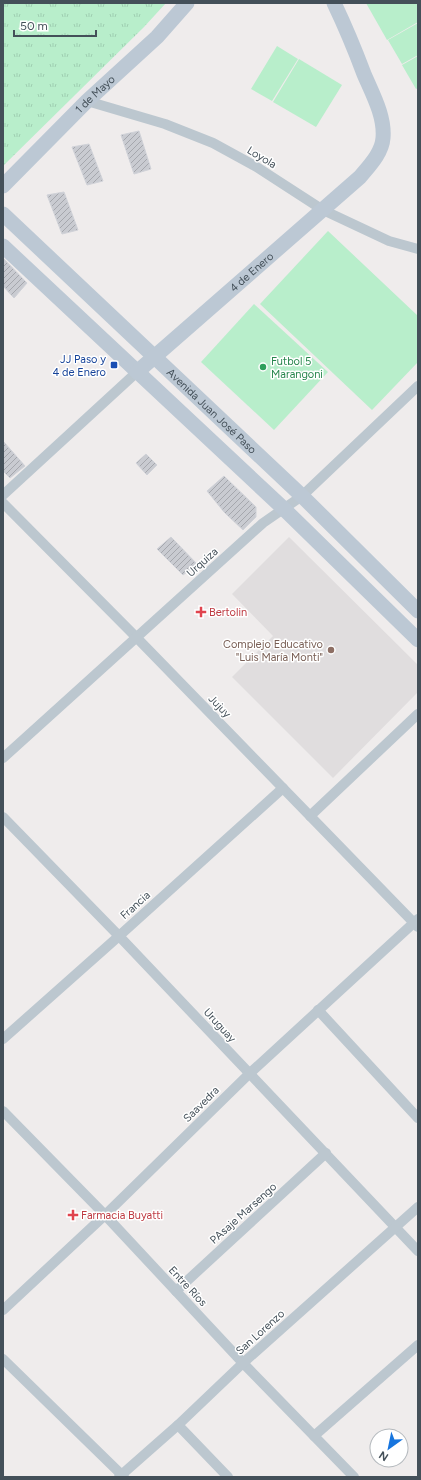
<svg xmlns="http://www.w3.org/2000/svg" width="421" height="1480" viewBox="0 0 421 1480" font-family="Figtree,sans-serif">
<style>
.education{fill:#e0ddde}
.park{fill:url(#park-tufts)}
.garden{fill:#b8eecb}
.building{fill:url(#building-hatch);stroke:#d0d2d8}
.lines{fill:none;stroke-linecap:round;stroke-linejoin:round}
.street{stroke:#bcc7cf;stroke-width:10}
.secondary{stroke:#bcc8d4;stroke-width:15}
.transit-dot{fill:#1a4fb4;stroke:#fff;stroke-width:1.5}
.leisure-dot{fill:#2e9e5b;stroke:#fff;stroke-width:1.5}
.health-dot{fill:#e0444e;stroke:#fff;stroke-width:1.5}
.education-dot{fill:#8d6e63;stroke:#fff;stroke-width:1.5}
.labels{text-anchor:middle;stroke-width:3;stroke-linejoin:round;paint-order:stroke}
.street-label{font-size:11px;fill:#445059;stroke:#fff}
.transit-label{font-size:11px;fill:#164399;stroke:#fff;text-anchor:end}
.leisure-label{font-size:11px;fill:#27864d;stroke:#fff;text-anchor:start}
.health-label{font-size:11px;fill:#be3a42;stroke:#fff;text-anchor:start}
.education-label{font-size:11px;fill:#785e54;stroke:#fff;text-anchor:end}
</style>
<defs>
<pattern id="park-tufts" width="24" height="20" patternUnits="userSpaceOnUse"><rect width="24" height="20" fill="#b8eecb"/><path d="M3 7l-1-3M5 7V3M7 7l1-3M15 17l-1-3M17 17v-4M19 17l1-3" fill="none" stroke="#9fceb1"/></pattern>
<pattern id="building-hatch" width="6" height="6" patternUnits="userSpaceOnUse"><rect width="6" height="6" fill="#c9cbd1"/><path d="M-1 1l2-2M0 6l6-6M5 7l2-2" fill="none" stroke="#a5a7ad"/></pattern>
</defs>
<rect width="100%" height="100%" fill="#efecec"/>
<polygon class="education" points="289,537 418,665 418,692 333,778 232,677 273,636 232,594"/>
<polygon class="park" points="3,3 166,3 144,27 3,166"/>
<g class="garden">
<polygon points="366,3 418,3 418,22 387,40"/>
<polygon points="418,23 418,55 402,64 388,40"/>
<polygon points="277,46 298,59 272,101 251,89"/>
<polygon points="418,56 418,88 416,89 402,65"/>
<polygon points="299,59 342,85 316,127 273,102"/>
<polygon points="328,231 418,316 418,362 372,410 260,304"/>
<polygon points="254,304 328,372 274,430 201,362"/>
</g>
<g class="building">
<polygon points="139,131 151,169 134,174 121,135"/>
<polygon points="89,144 103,181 87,185 72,147"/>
<polygon points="64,192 78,230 62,234 47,195"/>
<polygon points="3,258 27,283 14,298 3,286"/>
<polygon points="3,441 25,466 10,478 3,471"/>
<polygon points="146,454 157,465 147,475 136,463"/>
<polygon points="224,476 256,507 256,517 243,530 224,512 207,491"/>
<polygon points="171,537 197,564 183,575 157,549"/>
</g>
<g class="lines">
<g class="street">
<polyline points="87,101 165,124 213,143 255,166 323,210 389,241 418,249"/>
<polyline points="3,495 137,372"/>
<polyline points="3,503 137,638 418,927"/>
<polyline points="3,758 263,523 302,496 418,386"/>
<polyline points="310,816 418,714"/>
<polyline points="3,817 119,936 418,1251"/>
<polyline points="318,1010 418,1118"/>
<polyline points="3,1039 119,936 283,788"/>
<polyline points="3,1111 105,1215 243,1363 354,1477"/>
<polyline points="176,1291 326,1153"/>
<polyline points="3,1310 105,1215 249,1074 418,919"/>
<polyline points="3,1359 124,1477"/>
<polyline points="178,1425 228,1477"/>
<polyline points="314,1436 418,1345"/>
<polyline points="119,1477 178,1425 243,1363 418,1207"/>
</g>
<g class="secondary">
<path id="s1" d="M3,186L87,101L157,37L187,3"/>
<path id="s2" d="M3,214L302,496L418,611"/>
<polyline points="3,246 284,509 418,640"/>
<path id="s3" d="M137,372L360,177C369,166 382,153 383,138C385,116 372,93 364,74C355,50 345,26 334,3"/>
</g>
</g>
<rect class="transit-dot" x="110" y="361" width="8" height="8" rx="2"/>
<circle class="leisure-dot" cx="263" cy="367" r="4"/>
<g class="health-dot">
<path d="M199 606h4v4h4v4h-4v4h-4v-4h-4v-4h4z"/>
<path d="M71 1209h4v4h4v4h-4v4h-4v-4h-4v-4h4z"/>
</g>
<circle class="education-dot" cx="331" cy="650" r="4"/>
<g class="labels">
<g class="street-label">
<text dy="4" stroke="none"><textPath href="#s1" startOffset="130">1 de Mayo</textPath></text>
<text transform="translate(262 157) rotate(31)" y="4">Loyola</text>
<text dy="4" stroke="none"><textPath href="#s3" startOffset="152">4 de Enero</textPath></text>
<text dy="4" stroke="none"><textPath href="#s2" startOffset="287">Avenida Juan José Paso</textPath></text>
<text transform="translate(202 562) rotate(-42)" y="4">Urquiza</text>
<text transform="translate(220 706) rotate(46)" y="4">Jujuy</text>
<text transform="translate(135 905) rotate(-42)" y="4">Francia</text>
<text transform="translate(220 1025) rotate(47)" y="4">Uruguay</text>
<text transform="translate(201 1104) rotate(-45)" y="4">Saavedra</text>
<text transform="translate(243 1213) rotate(-42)" y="4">PAsaje Marsengo</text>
<text transform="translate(188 1286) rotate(47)" y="4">Entre Ríos</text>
<text transform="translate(260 1332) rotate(-42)" y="4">San Lorenzo</text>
</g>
<g class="transit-label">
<text x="106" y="363">JJ Paso y<tspan x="106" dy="13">4 de Enero</tspan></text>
</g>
<g class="leisure-label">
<text x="271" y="365">Futbol 5<tspan x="271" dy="13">Marangoni</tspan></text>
</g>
<g class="health-label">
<text x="209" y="616">Bertolin</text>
<text x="81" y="1219">Farmacia Buyatti</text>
</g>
<g class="education-label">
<text x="323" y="648">Complejo Educativo<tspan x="323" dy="13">"Luis María Monti"</tspan></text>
</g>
</g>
<rect width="421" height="1480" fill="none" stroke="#445059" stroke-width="8"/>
<g transform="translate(389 1448) rotate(213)"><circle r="19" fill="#ffffff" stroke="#b4b9bd"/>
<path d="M0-3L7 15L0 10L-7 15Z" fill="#1775de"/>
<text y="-6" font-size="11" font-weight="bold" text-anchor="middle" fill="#445059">N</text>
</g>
<path d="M14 30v6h82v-6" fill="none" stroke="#445059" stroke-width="2"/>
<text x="20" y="30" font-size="12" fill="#445059" stroke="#ffffff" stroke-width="3" paint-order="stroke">50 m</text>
</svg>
